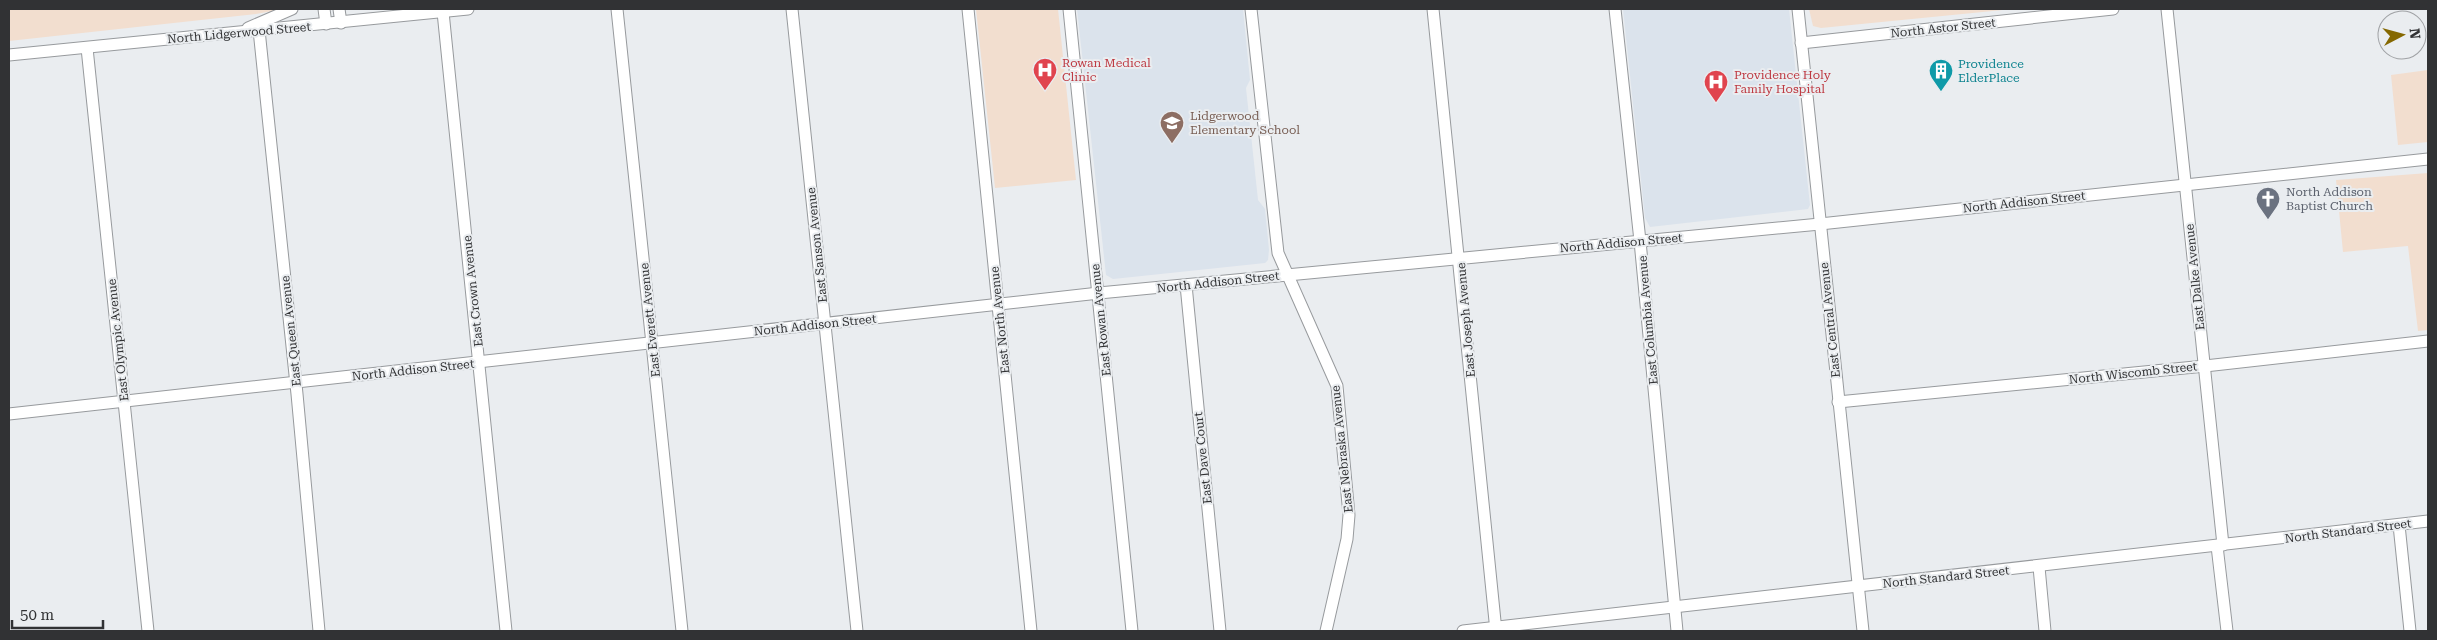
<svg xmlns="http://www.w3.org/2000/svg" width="2437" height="640" viewBox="0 0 2437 640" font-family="'Roboto Serif',serif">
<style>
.commercial{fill:#f2decf}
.built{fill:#dbe3ec}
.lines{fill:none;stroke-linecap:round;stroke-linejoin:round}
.minor-casing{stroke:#979a9d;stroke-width:13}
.minor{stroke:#fff;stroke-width:11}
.labels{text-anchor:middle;stroke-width:4;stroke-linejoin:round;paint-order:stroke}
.street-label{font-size:12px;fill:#313234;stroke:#eaedf0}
.health-label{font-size:12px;fill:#be3a42;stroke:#eaedf0;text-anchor:start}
.culture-label{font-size:12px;fill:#0d838f;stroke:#eaedf0;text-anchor:start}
.education-label{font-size:12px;fill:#785e54;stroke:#eaedf0;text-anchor:start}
.worship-label{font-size:12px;fill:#5b616d;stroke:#eaedf0;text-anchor:start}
</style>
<rect width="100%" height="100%" fill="#eaedf0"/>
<g class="commercial">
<polygon points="9,9 283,9 256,14 9,41"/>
<polygon points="976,9 1058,9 1076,180 995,188"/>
<polygon points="1809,9 2013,9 1821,28 1813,26"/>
<polygon points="2428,70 2428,142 2398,145 2391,75"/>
<polygon points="2428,173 2428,330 2418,331 2408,246 2343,252 2336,180"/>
</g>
<g class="built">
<polygon points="1077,9 1243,9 1250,80 1246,88 1258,200 1265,209 1269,250 1268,260 1265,263 1113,279 1106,275"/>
<polygon points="1623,9 1789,9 1810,205 1808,209 1650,227 1645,218"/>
</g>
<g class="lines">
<defs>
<g id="minor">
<polyline points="324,9 326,24"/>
<polyline points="339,9 341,23"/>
<polyline points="617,9 682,631"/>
<polyline points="792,9 857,631"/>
<polyline points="968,9 1031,631"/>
<polyline points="1069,9 1132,631"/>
<polyline points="1251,9 1278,253 1337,386 1349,515 1347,539 1326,631"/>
<polyline points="1433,9 1496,631"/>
<polyline points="1615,9 1640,241 1677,631"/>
<polyline points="1798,9 1863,631"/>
<polyline points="2167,9 2223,545"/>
<polyline points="443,12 506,631"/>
<polyline points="248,28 292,9"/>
<polyline points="259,30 297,394 319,631"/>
<polyline points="1801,43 2113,9"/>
<polyline points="87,48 148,631"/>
<polyline points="9,55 468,9"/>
<polyline points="1186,285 1220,631"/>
<polyline points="1838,402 2205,366 2428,341"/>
<polyline points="9,414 1099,293 1820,224 2428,159"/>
<polyline points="2399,525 2410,631"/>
<polyline points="2217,546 2227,631"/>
<polyline points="2039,567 2045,631"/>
<polyline points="1463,631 2428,521"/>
</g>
</defs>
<use href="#minor" class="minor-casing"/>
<use href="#minor" class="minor"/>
</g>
<defs>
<symbol id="hospital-pin" viewBox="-11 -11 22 30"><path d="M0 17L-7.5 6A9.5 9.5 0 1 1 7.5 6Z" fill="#e0444e" stroke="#eaedf0"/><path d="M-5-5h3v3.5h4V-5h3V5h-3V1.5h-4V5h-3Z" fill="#fff"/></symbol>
<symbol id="building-pin" viewBox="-11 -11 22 30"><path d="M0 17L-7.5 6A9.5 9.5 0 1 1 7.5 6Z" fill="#0f9aa8" stroke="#eaedf0"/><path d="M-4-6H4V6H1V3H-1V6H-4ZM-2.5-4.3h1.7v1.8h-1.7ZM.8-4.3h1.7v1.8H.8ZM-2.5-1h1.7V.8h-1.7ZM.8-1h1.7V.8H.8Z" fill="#fff"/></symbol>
<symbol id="school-pin" viewBox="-11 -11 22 30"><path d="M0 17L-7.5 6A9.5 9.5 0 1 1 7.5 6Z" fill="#8d6e63" stroke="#eaedf0"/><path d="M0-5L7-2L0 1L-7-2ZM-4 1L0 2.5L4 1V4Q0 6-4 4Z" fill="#fff"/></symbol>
<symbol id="church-pin" viewBox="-11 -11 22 30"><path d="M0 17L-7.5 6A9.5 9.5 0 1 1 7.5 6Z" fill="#6b7280" stroke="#eaedf0"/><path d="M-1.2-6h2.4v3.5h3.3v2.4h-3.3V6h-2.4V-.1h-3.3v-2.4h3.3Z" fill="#fff"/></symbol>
</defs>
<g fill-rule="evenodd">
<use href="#hospital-pin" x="1031" y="56" width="28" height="38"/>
<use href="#building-pin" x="1927" y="57" width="28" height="38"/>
<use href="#hospital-pin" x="1702" y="68" width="28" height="38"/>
<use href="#school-pin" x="1158" y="109" width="28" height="38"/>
<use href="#church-pin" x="2254" y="185" width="28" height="38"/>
</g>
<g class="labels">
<g class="street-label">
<text transform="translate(1943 28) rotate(-6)" y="4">North Astor Street</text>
<text transform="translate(239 33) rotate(-5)" y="4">North Lidgerwood Street</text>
<text transform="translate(2024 202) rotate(-6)" y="4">North Addison Street</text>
<text transform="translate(1621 243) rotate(-5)" y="4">North Addison Street</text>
<text transform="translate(817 245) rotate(-96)" y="4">East Sanson Avenue</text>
<text transform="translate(2195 277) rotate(-96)" y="4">East Dalke Avenue</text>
<text transform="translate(1218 282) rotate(-6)" y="4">North Addison Street</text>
<text transform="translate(473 291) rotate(-96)" y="4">East Crown Avenue</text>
<text transform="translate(650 320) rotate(-96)" y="4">East Everett Avenue</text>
<text transform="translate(1000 320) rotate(-96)" y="4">East North Avenue</text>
<text transform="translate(1101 320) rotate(-96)" y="4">East Rowan Avenue</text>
<text transform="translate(1466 320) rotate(-95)" y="4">East Joseph Avenue</text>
<text transform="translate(1648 320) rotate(-95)" y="4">East Columbia Avenue</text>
<text transform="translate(1830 320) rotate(-96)" y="4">East Central Avenue</text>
<text transform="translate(815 325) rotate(-6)" y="4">North Addison Street</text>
<text transform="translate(291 331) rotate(-96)" y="4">East Queen Avenue</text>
<text transform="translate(118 340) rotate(-96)" y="4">East Olympic Avenue</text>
<text transform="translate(413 370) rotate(-6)" y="4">North Addison Street</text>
<text transform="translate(2133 373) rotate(-6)" y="4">North Wiscomb Street</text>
<text transform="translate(1342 449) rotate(-96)" y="4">East Nebraska Avenue</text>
<text transform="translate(1203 458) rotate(-96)" y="4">East Dave Court</text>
<text transform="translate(2348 531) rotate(-7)" y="4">North Standard Street</text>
<text transform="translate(1946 577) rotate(-6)" y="4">North Standard Street</text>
</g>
<g class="health-label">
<text x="1062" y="67">Rowan Medical<tspan x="1062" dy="14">Clinic</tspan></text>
<text x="1734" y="79">Providence Holy<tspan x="1734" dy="14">Family Hospital</tspan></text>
</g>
<g class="culture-label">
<text x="1958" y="68">Providence<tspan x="1958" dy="14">ElderPlace</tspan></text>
</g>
<g class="education-label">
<text x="1190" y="120">Lidgerwood<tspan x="1190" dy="14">Elementary School</tspan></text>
</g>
<g class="worship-label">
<text x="2286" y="196">North Addison<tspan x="2286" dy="14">Baptist Church</tspan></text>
</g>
</g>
<rect width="2437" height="640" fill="none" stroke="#313234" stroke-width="20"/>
<g transform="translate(2402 35) rotate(84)"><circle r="24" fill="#eaedf0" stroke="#a0a2a5"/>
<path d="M0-4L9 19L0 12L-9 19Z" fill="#856801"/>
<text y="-8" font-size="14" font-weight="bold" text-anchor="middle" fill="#313234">N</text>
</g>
<path d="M12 620v8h91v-8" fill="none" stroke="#313234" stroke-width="2.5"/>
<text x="20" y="620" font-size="15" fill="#313234" stroke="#eaedf0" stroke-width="4" paint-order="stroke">50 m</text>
</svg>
